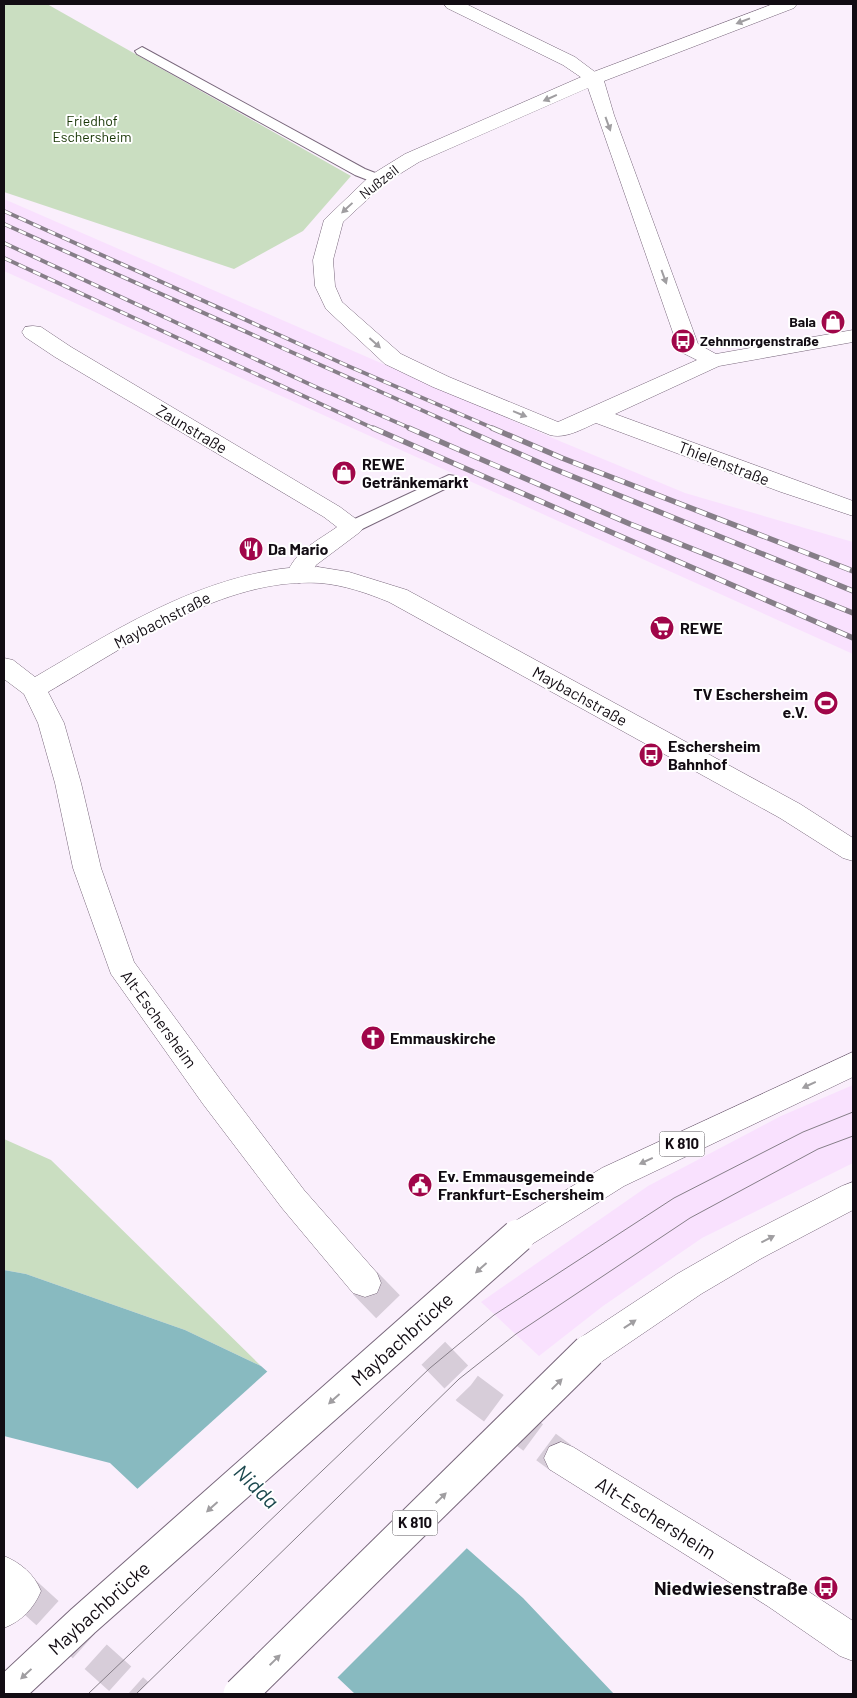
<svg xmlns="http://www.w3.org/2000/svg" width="857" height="1698" viewBox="0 0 857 1698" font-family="Barlow,sans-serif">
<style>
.built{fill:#f9e1fe}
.green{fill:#cadec1}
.water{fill:#88bac0}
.pier{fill:#faeffc}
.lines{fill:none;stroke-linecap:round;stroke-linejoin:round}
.street-tunnel{stroke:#d7cdd9;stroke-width:33;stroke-dasharray:33 16;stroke-linecap:butt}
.secondary-tunnel{stroke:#d7cdd9;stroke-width:33;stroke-dasharray:33 16;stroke-linecap:butt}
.lane-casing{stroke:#78677b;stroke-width:2}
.street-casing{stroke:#78677b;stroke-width:1}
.secondary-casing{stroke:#78677b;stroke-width:1}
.primary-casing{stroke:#78677b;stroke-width:1}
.lane{fill:#fff;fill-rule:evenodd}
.street{fill:#fff;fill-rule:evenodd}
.secondary{fill:#fff;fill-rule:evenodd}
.primary{fill:#fff;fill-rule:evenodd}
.tram{stroke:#867e88;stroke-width:1}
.rail-far1-casing{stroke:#867e88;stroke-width:4}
.rail-casing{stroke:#867e88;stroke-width:5.5}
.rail-far1{stroke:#fff;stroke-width:2.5;stroke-dasharray:8;stroke-linecap:butt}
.rail{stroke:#fff;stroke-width:4;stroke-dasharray:11;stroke-linecap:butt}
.primary-bridge-casing{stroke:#78677b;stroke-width:35;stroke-linecap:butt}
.primary-bridge{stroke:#fff;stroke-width:33}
.oneway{fill:#a09ea1}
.labels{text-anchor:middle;stroke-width:4;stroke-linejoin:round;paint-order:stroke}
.far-park-label{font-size:14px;fill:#163403;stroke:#fff}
.far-street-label{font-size:14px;fill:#120c13;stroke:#fff}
.far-poi-label{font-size:14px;font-weight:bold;fill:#120c13;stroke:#fff;text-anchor:end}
.shield{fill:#fff;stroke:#59555a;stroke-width:1}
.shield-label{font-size:15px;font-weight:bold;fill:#120c13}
.street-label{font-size:16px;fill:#120c13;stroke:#fff}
.poi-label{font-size:16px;font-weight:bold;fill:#120c13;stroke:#fff;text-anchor:start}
.near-street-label{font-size:19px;fill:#120c13;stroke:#fff}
.near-poi-label{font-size:19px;font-weight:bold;fill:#120c13;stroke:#fff;text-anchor:end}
.near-water-label{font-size:21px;font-style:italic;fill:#1b484e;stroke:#fff}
</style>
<rect width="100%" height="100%" fill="#faeffc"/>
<g class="built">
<polygon points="4,199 562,442 685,493 853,542 853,654 4,271"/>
<polygon points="853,1085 853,1163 702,1238 603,1306 539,1356 481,1302 648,1186 781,1116"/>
</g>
<g class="green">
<polygon points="4,4 47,4 351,176 303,231 234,269 4,192"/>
<polygon points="4,1139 51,1160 261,1366 185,1330 26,1274 4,1270"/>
</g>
<polygon class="water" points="4,1270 26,1274 185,1330 261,1366 523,1598 614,1694 355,1694 110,1463 4,1436"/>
<polygon class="pier" points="269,1370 468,1547 335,1680 135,1491"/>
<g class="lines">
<polyline class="street-tunnel" points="23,1591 137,1694"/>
<polyline class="secondary-tunnel" points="365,1283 468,1389 561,1458"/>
<defs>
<g id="lane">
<polygon points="142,47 365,169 383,176 385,179 383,182 373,182 355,175 137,54 135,51"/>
<polygon points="449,475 455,476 457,480 455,484 358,531 352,532 346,531 343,527 346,523"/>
</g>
<g id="street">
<path d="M773,4H797L794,8L604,81L614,115L698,344L716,354L853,330V342L719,366L615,414L853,501V516L781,492L596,423C582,429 566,439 550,435L433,387L385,364L326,309L315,286L313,260L324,220L371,175L405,154L588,74ZM588,88L678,347L681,352L697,360L558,422L449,377L401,354L342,302L335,286L333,260L343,222L385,183L419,162Z"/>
<path d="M33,326L41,327L71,347L340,507L360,522L364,527L360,532L316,565L308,581L299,583L290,581L287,575C293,552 319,540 337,527L324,517L55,357L25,337L22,332L25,327Z"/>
<path d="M4,1556C21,1563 34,1574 41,1591C34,1608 22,1621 4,1628Z"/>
</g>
<g id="secondary">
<polygon points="444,4 466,4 575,57 603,78 600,82 594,84 588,82 563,65 447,8"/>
<path d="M318,567L349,572L407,590L800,804L853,838V861L843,858L780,818L389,602C367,593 344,585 320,583C224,577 127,646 48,692L64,723L81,783L101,868L134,962L225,1086L304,1190L377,1273L381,1283L377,1293L365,1297L353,1293L282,1208L203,1104L111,974L73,868L55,783L38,723L24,694L4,679V658L13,660L35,677C112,632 190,582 280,569C292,567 305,568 318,567Z"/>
<polygon points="561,1442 573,1447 794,1582 853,1621 853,1661 840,1656 769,1607 549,1469 544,1458 549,1447"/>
</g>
<g id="primary">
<polygon points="853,1052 853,1077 624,1186 529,1246 518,1250 507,1246 502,1236 507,1226 602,1168"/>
<polygon points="853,1182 853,1210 762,1258 701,1294 601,1362 589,1366 577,1362 572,1351 577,1340 677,1274 740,1238 842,1186"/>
</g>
</defs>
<use href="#lane" class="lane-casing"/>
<use href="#street" class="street-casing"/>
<use href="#secondary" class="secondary-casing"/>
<use href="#primary" class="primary-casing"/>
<use href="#lane" class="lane"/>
<use href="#street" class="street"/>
<use href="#secondary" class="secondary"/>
<use href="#primary" class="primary"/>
<g class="tram">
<polyline points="88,1694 430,1368 494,1315 674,1198 803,1132 853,1112"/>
<polyline points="136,1694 459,1379 516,1334 690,1218 818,1149 853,1136"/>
</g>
<defs>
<g id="rail-far1">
<polyline points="4,211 348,366 495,429"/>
<polyline points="4,224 464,429"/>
<polyline points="4,243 318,388 412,429"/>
<polyline points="4,258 375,429"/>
</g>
<g id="rail">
<polyline points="373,428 853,638"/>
<polyline points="409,428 630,524 853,613"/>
<polyline points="461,428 547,466 853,591"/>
<polyline points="492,428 562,458 853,571"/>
</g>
</defs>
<use href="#rail-far1" class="rail-far1-casing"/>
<use href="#rail" class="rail-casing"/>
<use href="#rail-far1" class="rail-far1"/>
<use href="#rail" class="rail"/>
<defs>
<g id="primary-bridge">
<polyline points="5,1694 83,1621 518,1236"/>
<polyline points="240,1694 589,1351"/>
</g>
</defs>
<use href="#primary-bridge" class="primary-bridge-casing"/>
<use href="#primary-bridge" class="primary-bridge"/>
</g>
<defs><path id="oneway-solid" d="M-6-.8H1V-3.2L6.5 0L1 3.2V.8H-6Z" transform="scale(1.25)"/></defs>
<g class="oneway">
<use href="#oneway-solid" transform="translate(743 21) rotate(159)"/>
<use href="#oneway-solid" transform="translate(550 98) rotate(156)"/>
<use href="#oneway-solid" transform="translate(608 124) rotate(70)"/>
<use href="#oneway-solid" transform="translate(347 208) rotate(137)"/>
<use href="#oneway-solid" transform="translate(664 277) rotate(70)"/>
<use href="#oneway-solid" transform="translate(375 343) rotate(42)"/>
<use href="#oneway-solid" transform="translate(520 414) rotate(22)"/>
<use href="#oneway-solid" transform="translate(809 1085) rotate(155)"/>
<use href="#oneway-solid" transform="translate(646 1161) rotate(155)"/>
<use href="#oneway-solid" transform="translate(768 1239) rotate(-27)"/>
<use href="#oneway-solid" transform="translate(481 1268) rotate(138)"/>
<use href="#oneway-solid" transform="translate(630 1324) rotate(-34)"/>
<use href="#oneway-solid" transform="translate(557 1384) rotate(-45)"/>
<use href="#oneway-solid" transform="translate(334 1399) rotate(138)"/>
<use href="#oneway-solid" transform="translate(441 1498) rotate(-44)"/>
<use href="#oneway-solid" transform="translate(212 1507) rotate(138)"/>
<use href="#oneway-solid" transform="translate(275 1660) rotate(-44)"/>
<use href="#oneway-solid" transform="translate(26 1674) rotate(137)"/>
</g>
<defs>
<symbol id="shop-disc" viewBox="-11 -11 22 22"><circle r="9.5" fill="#a00649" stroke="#fff"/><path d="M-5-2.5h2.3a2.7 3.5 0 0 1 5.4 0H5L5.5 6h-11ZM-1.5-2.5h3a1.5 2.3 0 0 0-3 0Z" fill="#fff"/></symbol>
<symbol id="bus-disc" viewBox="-11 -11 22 22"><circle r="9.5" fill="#a00649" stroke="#fff"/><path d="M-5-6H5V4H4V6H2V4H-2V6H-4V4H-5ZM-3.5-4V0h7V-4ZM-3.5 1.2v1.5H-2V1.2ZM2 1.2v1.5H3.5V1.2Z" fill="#fff"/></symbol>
<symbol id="restaurant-disc" viewBox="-11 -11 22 22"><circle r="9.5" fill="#a00649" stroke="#fff"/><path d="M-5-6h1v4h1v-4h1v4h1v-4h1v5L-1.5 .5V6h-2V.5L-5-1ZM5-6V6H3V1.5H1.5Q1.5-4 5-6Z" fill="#fff"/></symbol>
<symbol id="supermarket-disc" viewBox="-11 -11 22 22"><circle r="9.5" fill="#a00649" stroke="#fff"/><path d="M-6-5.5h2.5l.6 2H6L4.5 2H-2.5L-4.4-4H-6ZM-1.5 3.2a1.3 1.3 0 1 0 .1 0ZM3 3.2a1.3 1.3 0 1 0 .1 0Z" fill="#fff"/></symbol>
<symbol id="stadium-disc" viewBox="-11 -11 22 22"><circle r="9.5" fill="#a00649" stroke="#fff"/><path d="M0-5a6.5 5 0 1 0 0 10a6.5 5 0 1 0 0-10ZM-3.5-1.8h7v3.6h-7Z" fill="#fff"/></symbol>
<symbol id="church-disc" viewBox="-11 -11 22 22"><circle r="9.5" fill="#a00649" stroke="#fff"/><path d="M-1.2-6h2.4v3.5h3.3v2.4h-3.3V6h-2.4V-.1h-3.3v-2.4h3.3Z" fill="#fff"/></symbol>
<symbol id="civic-disc" viewBox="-11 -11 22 22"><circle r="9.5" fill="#a00649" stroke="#fff"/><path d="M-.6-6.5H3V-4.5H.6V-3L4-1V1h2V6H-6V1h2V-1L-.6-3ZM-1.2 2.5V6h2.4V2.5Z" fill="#fff"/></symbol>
</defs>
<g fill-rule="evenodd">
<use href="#shop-disc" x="819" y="308" width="28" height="28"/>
<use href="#bus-disc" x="669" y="327" width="28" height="28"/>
<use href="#shop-disc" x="330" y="459" width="28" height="28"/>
<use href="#restaurant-disc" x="237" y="535" width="28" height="28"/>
<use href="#supermarket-disc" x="648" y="614" width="28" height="28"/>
<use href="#stadium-disc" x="812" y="689" width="28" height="28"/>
<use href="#bus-disc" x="637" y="741" width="28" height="28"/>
<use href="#church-disc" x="359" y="1024" width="28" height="28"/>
<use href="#civic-disc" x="406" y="1171" width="28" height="28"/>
<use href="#bus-disc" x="812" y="1574" width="28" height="28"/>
</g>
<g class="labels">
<g class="far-park-label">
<text x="92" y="126">Friedhof<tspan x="92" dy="16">Eschersheim</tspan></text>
</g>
<g class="far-street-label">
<text transform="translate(379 182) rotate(-38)" y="5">Nußzeil</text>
</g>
<g class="far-poi-label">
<text x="816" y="327">Bala</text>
<text x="700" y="346" text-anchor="start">Zehnmorgenstraße</text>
</g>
<g class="shield">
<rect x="659.5" y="1131.5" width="45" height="25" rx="4"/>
<rect x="392.5" y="1510.5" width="45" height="25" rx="4"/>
</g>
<g class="shield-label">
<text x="682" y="1149">K 810</text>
<text x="415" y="1528">K 810</text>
</g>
<g class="street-label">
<text transform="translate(192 429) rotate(31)" y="6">Zaunstraße</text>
<text transform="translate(724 463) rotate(21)" y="6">Thielenstraße</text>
<text transform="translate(162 620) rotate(-27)" y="6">Maybachstraße</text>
<text transform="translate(580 696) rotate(29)" y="6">Maybachstraße</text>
<text transform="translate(159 1019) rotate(54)" y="6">Alt-Eschersheim</text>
</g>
<g class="poi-label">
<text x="362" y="470">REWE<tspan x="362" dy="18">Getränkemarkt</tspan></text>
<text x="268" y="555">Da Mario</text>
<text x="680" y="634">REWE</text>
<text x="808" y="700" text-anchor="end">TV Eschersheim<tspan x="808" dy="18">e.V.</tspan></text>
<text x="668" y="752">Eschersheim<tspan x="668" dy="18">Bahnhof</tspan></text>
<text x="390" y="1044">Emmauskirche</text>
<text x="438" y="1182">Ev. Emmausgemeinde<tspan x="438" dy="18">Frankfurt-Eschersheim</tspan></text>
</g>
<g class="near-street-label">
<text transform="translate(402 1339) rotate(-42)" y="7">Maybachbrücke</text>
<text transform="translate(656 1518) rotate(32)" y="7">Alt-Eschersheim</text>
<text transform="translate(99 1608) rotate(-42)" y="7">Maybachbrücke</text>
</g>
<g class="near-poi-label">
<text x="808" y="1595">Niedwiesenstraße</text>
</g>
<g class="near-water-label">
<text transform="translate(256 1487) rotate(44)" y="7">Nidda</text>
</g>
</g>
<rect width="857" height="1698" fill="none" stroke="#120c13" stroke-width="10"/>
</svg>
